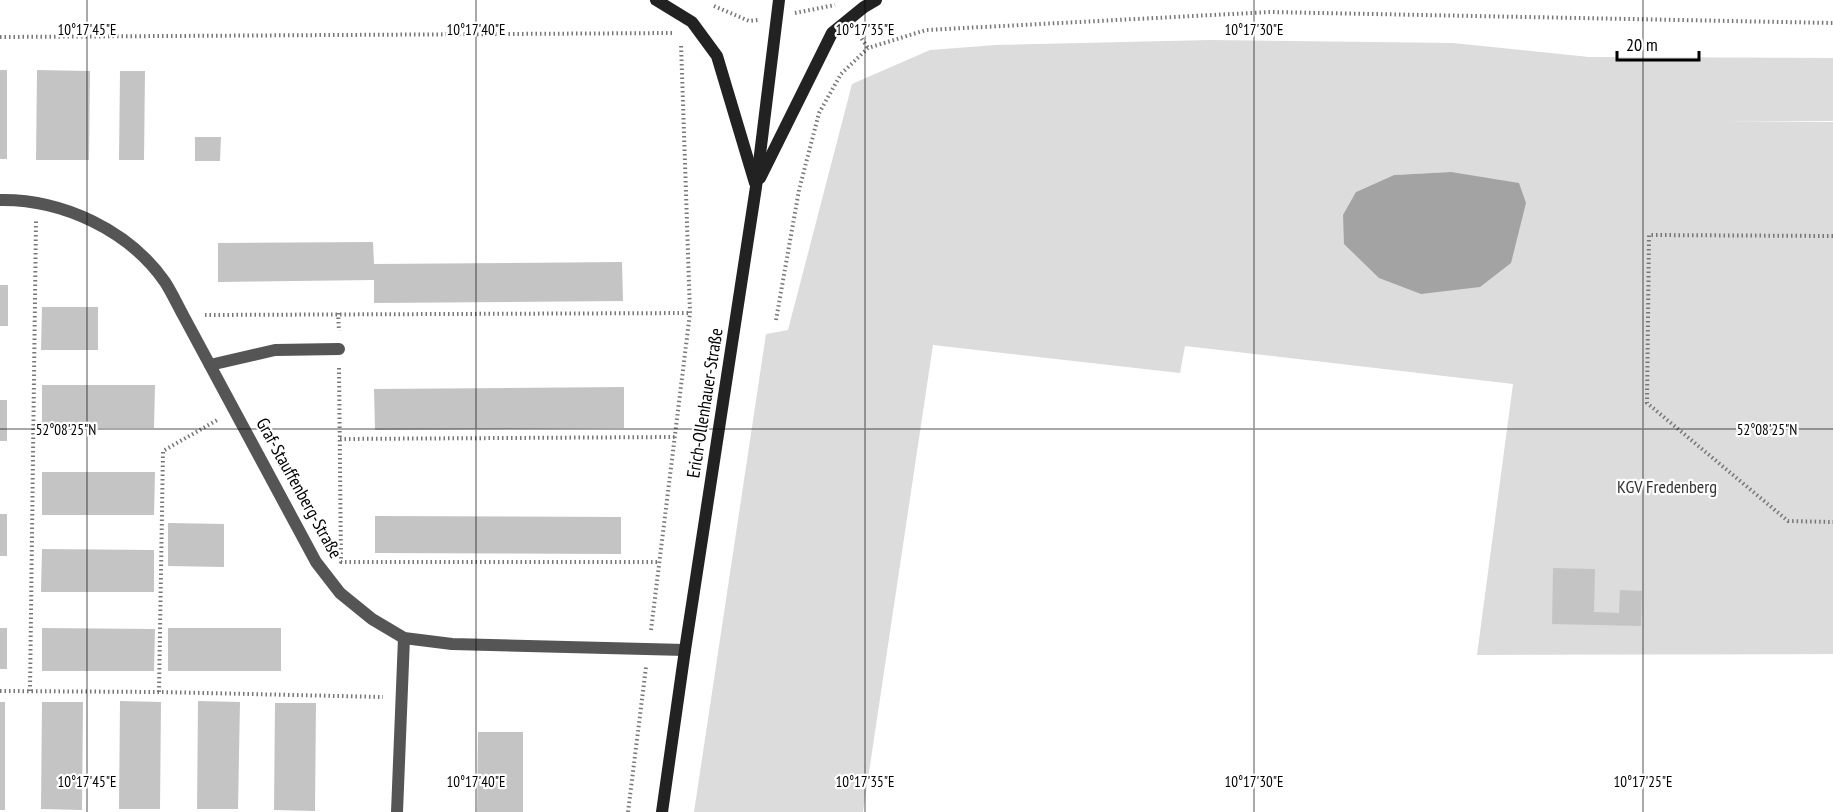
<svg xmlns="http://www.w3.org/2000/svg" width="1833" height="812" viewBox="0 0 1833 812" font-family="'PT Sans Narrow',sans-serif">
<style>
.green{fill:#dcdcdc;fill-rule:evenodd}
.water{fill:#a3a3a3}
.building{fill:#c4c4c4}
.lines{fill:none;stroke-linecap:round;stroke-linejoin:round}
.path{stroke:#777;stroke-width:4;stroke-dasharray:1.5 3;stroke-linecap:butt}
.lane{stroke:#555;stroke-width:12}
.street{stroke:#555;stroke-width:12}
.secondary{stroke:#222;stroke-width:12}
.ticks{fill:none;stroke:#000;stroke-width:1.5;stroke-opacity:0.45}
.labels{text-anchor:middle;stroke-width:4.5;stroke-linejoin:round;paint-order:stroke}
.street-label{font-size:18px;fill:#000;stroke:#fff}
.park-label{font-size:18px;fill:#333;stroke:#fff}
.ticks-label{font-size:15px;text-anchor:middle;fill:#000;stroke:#fff;stroke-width:4.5;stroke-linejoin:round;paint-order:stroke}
</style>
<rect width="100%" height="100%" fill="#fff"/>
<path class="green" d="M1211,40L1453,43L1589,57L1833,58V121H1723L1833,122V654L1477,655L1513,384L1185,346L1180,373L933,345L863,812H694L766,334L788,330L852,84L930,50L996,45ZM1451,172L1356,192L1394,175Z"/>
<polygon class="water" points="1451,172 1519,183 1526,203 1511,263 1480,287 1421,294 1379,278 1344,244 1343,215 1356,192 1394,175"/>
<g class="building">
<rect x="0" y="70" width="7" height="89"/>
<polygon points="37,70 90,71 89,160 36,160"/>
<polygon points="120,71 145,71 144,160 119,160"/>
<polygon points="195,137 221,137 220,161 195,161"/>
<polygon points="373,242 374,264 622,262 623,301 374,303 374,280 218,282 218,243"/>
<rect x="0" y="285" width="8" height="41"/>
<polygon points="42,307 98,307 98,350 41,350"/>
<polygon points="42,385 155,385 154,428 42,428"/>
<polygon points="624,387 624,428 375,430 374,389"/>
<rect x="0" y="400" width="7" height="41"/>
<polygon points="42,472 155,472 154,515 42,515"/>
<rect x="0" y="514" width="7" height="42"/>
<polygon points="375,516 621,517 621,554 375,553"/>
<polygon points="168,523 224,524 224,567 168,566"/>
<polygon points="42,549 154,550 154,592 41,592"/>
<polygon points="1553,568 1595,569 1594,612 1619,613 1620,590 1642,591 1641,626 1552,624"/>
<rect x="0" y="628" width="7" height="41"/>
<polygon points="42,628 155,629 154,671 42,671"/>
<rect x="168" y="628" width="113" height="43"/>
<polygon points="120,701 161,702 160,809 119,809"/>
<polygon points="198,701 240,702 238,809 197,809"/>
<rect x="0" y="702" width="5" height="108"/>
<polygon points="42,702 83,702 82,810 41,809"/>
<polygon points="275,703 316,703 315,811 274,810"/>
<polygon points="478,732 523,732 523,812 477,812"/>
</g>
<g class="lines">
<g class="path">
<polyline points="714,6 749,21 758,20"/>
<polyline points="795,13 835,5"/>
<polyline points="859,35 868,48"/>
<polyline points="0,37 672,33"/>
<polyline points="1833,236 1649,235 1647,403 1788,521 1833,522"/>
<polyline points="338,313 339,331"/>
<polyline points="205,315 690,313"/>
<polyline points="776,320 799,190 819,113 841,74 868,48 926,30 1270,12 1833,23"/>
<polyline points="339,368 341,562 660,562"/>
<polyline points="340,439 675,437"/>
<polyline points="651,630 690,313 681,43"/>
<polyline points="0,691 159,692 383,697"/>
<polyline points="30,691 36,221"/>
<polyline points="159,692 163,451 219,419"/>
<polyline points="628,812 646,667"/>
</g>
<polyline class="lane" points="210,365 275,350 339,349"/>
<g class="street">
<path d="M0,200C62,199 129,230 165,282C172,293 177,304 183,315L316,562L340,593L372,619L404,638L452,644L685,650"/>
<polyline points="397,812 404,638"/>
</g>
<g class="secondary">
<polyline points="656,0 692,22 717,56 755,183"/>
<polyline points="760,178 832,33 864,7 876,0"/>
<polyline points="662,812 685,650 756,187 779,0"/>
</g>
</g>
<path class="ticks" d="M87,0V812M476,0V812M865,0V812M1254,0V812M1643,0V812M0,429H1833"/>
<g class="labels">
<g class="street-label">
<text transform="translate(705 403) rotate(-81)" y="6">Erich-Ollenhauer-Straße</text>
<text transform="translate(299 488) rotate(61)" y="6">Graf-Stauffenberg-Straße</text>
</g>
<g class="park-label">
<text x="1667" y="493">KGV Fredenberg</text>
</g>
</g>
<g class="ticks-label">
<text x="87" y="35">10°17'45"E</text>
<text x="476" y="35">10°17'40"E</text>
<text x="865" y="35">10°17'35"E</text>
<text x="1254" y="35">10°17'30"E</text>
<text x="1767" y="435">52°08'25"N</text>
<text x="66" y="435">52°08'25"N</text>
<text x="87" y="787">10°17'45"E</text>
<text x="476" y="787">10°17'40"E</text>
<text x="865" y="787">10°17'35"E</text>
<text x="1254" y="787">10°17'30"E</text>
<text x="1643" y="787">10°17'25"E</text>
</g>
<path d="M1617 51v9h82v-9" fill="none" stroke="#000000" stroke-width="3"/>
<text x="1626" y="51" font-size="18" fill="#000000" stroke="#ffffff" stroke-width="4.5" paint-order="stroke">20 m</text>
</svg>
